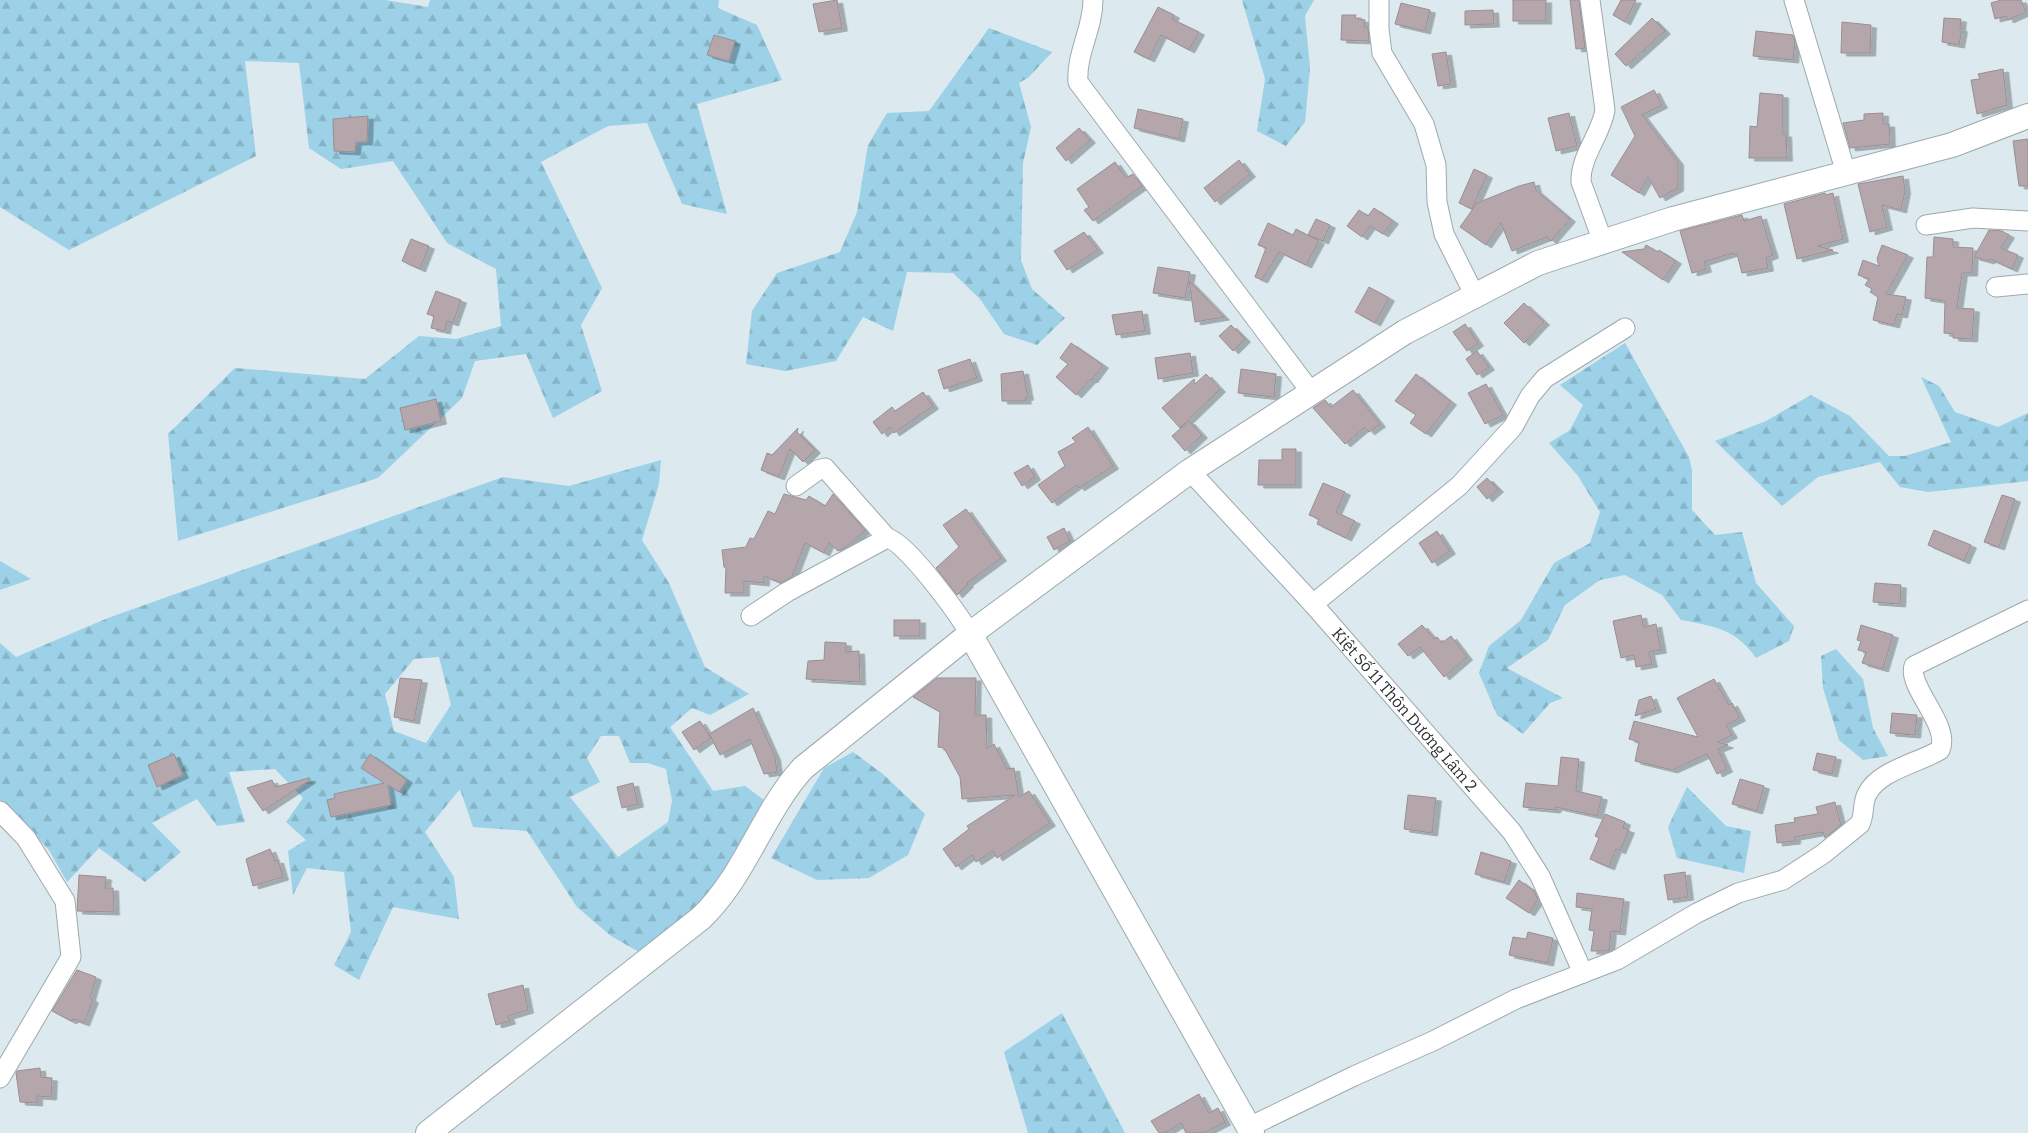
<svg xmlns="http://www.w3.org/2000/svg" width="2028" height="1133" viewBox="0 0 2028 1133" font-family="Bitter,serif">
<style>
.forest{fill:url(#forest-firs);fill-rule:evenodd}
.building{fill:#b4a6aa;stroke:#9b8e92;filter:url(#shadow)}
.lines{fill:none;stroke-linecap:round;stroke-linejoin:round}
.minor-casing{stroke:#9da9ae;stroke-width:21}
.tertiary-casing{stroke:#9da9ae;stroke-width:26}
.minor{stroke:#fff;stroke-width:19}
.tertiary{stroke:#fff;stroke-width:24}
.labels{text-anchor:middle;stroke-width:4;stroke-linejoin:round;paint-order:stroke}
.street-label{font-size:16px;fill:#292e30;stroke:#dce9ee}
</style>
<defs>
<pattern id="forest-firs" width="22" height="20" patternUnits="userSpaceOnUse" patternTransform="scale(1.25)"><rect width="22" height="20" fill="#9cd1e7"/><path d="M5 1l3.5 6h-7zM16 11l3.5 6h-7z" fill="#86b4c6"/></pattern>
<filter id="shadow"><feDropShadow dx="5.5" dy="3" stdDeviation="0" flood-color="#0004"/></filter>
</defs>
<rect width="100%" height="100%" fill="#dce9ee"/>
<g class="forest">
<polygon points="0,0 385,0 428,7 430,0 719,0 718,8 757,25 782,80 697,104 727,214 682,204 647,123 608,126 541,162 602,288 581,325 602,391 553,418 526,354 475,361 462,398 378,478 178,541 168,434 235,368 365,379 419,336 456,339 501,326 496,269 447,243 393,161 341,169 309,148 299,63 245,61 256,156 69,250 0,207"/>
<polygon points="1242,0 1314,0 1305,16 1310,68 1305,122 1286,146 1257,131 1265,79"/>
<polygon points="989,28 1052,52 1029,77 1019,83 1031,127 1023,163 1021,260 1032,289 1065,318 1037,345 1004,334 980,299 953,273 907,272 893,331 863,317 836,361 785,371 746,364 752,311 777,273 840,252 857,212 868,145 887,113 929,111"/>
<path d="M1625,343L1689,457L1692,470V510L1715,535L1742,532L1756,583L1794,626L1789,641L1756,658C1736,629 1714,626 1681,620L1662,595L1625,575L1600,580L1565,605L1548,640L1507,668L1563,698L1550,703L1523,734L1497,715L1479,673L1489,646L1521,620L1554,563L1590,543L1600,512L1578,476L1549,443L1570,430L1583,405L1560,385Z"/>
<polygon points="1921,377 1939,386 1955,412 1998,427 2028,413 2028,481 1928,492 1900,487 1880,462 1818,477 1782,506 1715,441 1766,421 1811,395 1850,416 1889,456 1905,456 1951,442"/>
<path d="M661,460L659,484L642,540L669,583L705,667L749,694L710,715L692,708L670,727L713,791L745,786L764,800L703,906L639,952L611,936L577,907L527,831L473,827L460,789L425,832L454,877L459,919L393,907L359,980L334,965L351,932L344,872L307,868L293,895L288,851L306,840L286,822L303,798L275,769L229,772L245,822L217,826L197,799L152,823L181,852L145,882L99,848L67,882L49,850L0,800V643L16,657L108,618L503,477L569,486ZM439,657L451,705L426,743L394,731L385,694L414,659ZM601,736H619L630,763H648L666,769L672,801L668,822L618,857L570,797L600,782L587,758Z"/>
<polygon points="0,561 31,579 0,590"/>
<polygon points="1836,649 1863,679 1873,728 1888,756 1863,760 1839,740 1823,688 1821,656"/>
<polygon points="853,752 883,774 925,814 908,855 869,878 817,880 771,858 824,768"/>
<polygon points="1687,787 1726,826 1751,831 1744,873 1677,858 1668,827"/>
<polygon points="1062,1013 1125,1133 1028,1133 1004,1052"/>
</g>
<g class="building">
<polygon points="837,0 842,28 819,32 813,4"/>
<rect x="1513" y="0" width="33" height="21"/>
<polygon points="1570,0 1579,0 1585,48 1576,49"/>
<polygon points="1621,0 1636,0 1625,22 1613,15"/>
<polygon points="2001,0 2021,0 2026,12 2008,20 2006,16 1995,19 1991,3"/>
<polygon points="1401,3 1430,10 1425,31 1395,24"/>
<polygon points="1158,7 1174,15 1172,19 1199,32 1189,50 1161,35 1149,59 1134,52"/>
<polygon points="1493,10 1494,24 1465,25 1465,11"/>
<polygon points="1342,15 1356,15 1355,18 1365,20 1364,27 1368,27 1369,41 1341,40"/>
<polygon points="1652,18 1665,31 1626,66 1615,54"/>
<polygon points="1944,18 1961,19 1960,28 1962,29 1959,45 1942,42"/>
<polygon points="1842,22 1871,25 1870,53 1841,53"/>
<polygon points="1756,31 1793,35 1795,42 1793,60 1753,56"/>
<polygon points="714,35 735,41 729,61 707,55"/>
<polygon points="1446,52 1451,84 1438,86 1432,54"/>
<polygon points="2003,69 2007,105 1977,114 1971,80 1980,79 1978,74"/>
<polygon points="1654,90 1662,105 1642,115 1678,162 1678,188 1660,198 1648,177 1639,193 1611,175 1635,136 1621,107"/>
<polygon points="1760,93 1783,95 1783,134 1786,134 1787,158 1749,158 1750,126 1757,127"/>
<polygon points="1138,109 1183,119 1179,139 1134,128"/>
<polygon points="1569,113 1577,146 1556,151 1548,118"/>
<polygon points="1883,113 1883,124 1889,124 1890,144 1850,148 1843,123 1864,120 1864,114"/>
<polygon points="368,116 367,142 356,142 355,152 334,151 333,119"/>
<polygon points="1079,128 1090,140 1066,161 1056,148"/>
<polygon points="2028,139 2028,186 2019,186 2013,141"/>
<polygon points="1239,160 1250,174 1215,202 1204,188"/>
<polygon points="1115,162 1126,178 1133,174 1142,186 1093,221 1084,210 1089,207 1077,189"/>
<polygon points="1474,169 1487,175 1472,209 1459,203"/>
<polygon points="1903,176 1905,191 1901,210 1882,205 1887,227 1870,232 1858,184"/>
<polygon points="1534,182 1536,190 1570,219 1551,241 1547,237 1512,251 1501,223 1486,245 1460,227 1477,203 1519,186"/>
<polygon points="1825,193 1826,195 1833,193 1843,239 1818,246 1833,250 1797,259 1784,204"/>
<polygon points="1374,208 1393,221 1383,234 1370,226 1362,237 1347,226 1359,210 1368,216"/>
<polygon points="1742,215 1744,221 1761,216 1773,255 1766,258 1768,268 1742,273 1737,254 1734,255 1733,253 1704,262 1706,269 1692,273 1680,231"/>
<polygon points="1316,219 1330,225 1323,241 1308,235"/>
<polygon points="1268,223 1293,235 1296,229 1319,241 1306,265 1279,252 1262,280 1255,277 1266,248 1258,245"/>
<polygon points="1989,230 2002,231 2009,235 2001,248 2018,255 2012,269 1990,259 1989,261 1974,257"/>
<polygon points="1084,232 1098,250 1067,270 1054,251"/>
<polygon points="1934,237 1953,239 1953,247 1973,248 1972,273 1962,273 1957,308 1974,309 1972,339 1953,338 1953,334 1944,333 1945,301 1925,298 1927,257 1933,257"/>
<polygon points="411,239 429,246 420,269 402,261"/>
<polygon points="1646,245 1658,252 1659,250 1676,261 1663,280 1622,252 1644,249"/>
<polygon points="1882,245 1908,255 1886,294 1906,297 1902,315 1897,314 1894,325 1873,320 1878,297 1870,292 1872,289 1865,285 1869,279 1858,275 1863,260 1879,266 1877,259"/>
<polygon points="1158,267 1190,272 1185,298 1153,293"/>
<polygon points="1189,281 1224,317 1195,322"/>
<polygon points="1369,287 1389,298 1375,323 1355,312"/>
<polygon points="436,291 461,300 453,323 447,321 445,331 431,328 434,316 427,314"/>
<polygon points="1524,303 1544,322 1524,343 1504,323"/>
<polygon points="1142,311 1145,331 1116,335 1112,315"/>
<polygon points="1465,324 1478,343 1467,351 1453,332"/>
<polygon points="1231,325 1245,339 1233,351 1219,336"/>
<polygon points="1071,343 1103,365 1092,380 1091,379 1076,395 1056,377 1068,364 1060,358"/>
<polygon points="1477,351 1489,367 1477,375 1466,359"/>
<polygon points="1190,353 1193,373 1158,379 1155,358"/>
<polygon points="970,359 977,378 944,389 938,370"/>
<polygon points="1241,369 1276,374 1274,397 1238,393"/>
<polygon points="1023,371 1028,397 1025,398 1026,401 1002,401 1001,374"/>
<polygon points="1206,374 1220,389 1180,428 1162,408 1194,379 1195,384"/>
<polygon points="1416,374 1451,402 1426,434 1410,423 1416,415 1395,401"/>
<polygon points="1486,384 1503,415 1485,424 1468,393"/>
<polygon points="1353,390 1380,424 1369,432 1365,427 1345,444 1313,408 1325,400 1331,407"/>
<polygon points="923,392 933,406 894,433 890,427 882,434 873,422 892,407 895,411"/>
<polygon points="436,399 441,421 405,430 400,408"/>
<polygon points="1189,421 1202,435 1185,451 1172,436"/>
<polygon points="1088,427 1113,466 1079,488 1077,485 1052,503 1038,485 1065,466 1058,452 1076,442 1072,438"/>
<polygon points="798,428 797,432 815,450 803,462 790,449 779,477 761,470 767,453 772,455"/>
<polygon points="1282,449 1296,449 1296,485 1258,485 1259,460 1282,460"/>
<polygon points="1028,465 1035,477 1022,486 1014,473"/>
<polygon points="1487,478 1498,489 1487,499 1477,487"/>
<polygon points="1323,483 1345,492 1336,512 1355,521 1346,538 1317,524 1319,519 1309,515"/>
<polygon points="784,494 806,500 809,496 825,506 833,494 865,530 848,546 838,551 829,543 824,553 805,543 792,577 781,583 764,576 764,583 744,581 744,593 725,593 726,568 724,567 722,550 746,547 750,538 754,539 768,511 775,514"/>
<polygon points="2002,495 2015,499 1999,547 1984,542"/>
<polygon points="966,509 1001,558 967,583 968,584 957,595 936,568 959,547 943,525"/>
<polygon points="1064,528 1070,541 1054,550 1047,537"/>
<polygon points="1934,530 1971,545 1964,561 1928,545"/>
<polygon points="1437,531 1450,551 1432,563 1419,543"/>
<polygon points="1875,583 1901,585 1900,604 1873,602"/>
<polygon points="1641,615 1644,627 1656,624 1661,650 1649,652 1652,664 1636,667 1634,655 1621,658 1613,621"/>
<rect x="894" y="620" width="26" height="16"/>
<polygon points="1422,625 1434,639 1437,637 1442,643 1451,636 1467,657 1444,677 1420,647 1408,656 1398,644"/>
<polygon points="1861,625 1893,635 1883,669 1862,663 1866,652 1858,650 1861,641 1857,640"/>
<polygon points="825,642 846,643 846,652 859,651 860,682 806,679 808,661 824,660"/>
<polygon points="400,678 422,680 414,721 394,717"/>
<polygon points="937,678 976,678 975,715 986,715 987,748 994,744 1007,769 1014,768 1019,797 1029,791 1050,823 997,858 993,851 976,862 972,855 956,867 943,849 969,829 967,826 1015,795 962,799 960,777 944,748 938,747 940,712 913,697"/>
<polygon points="1714,679 1729,705 1732,703 1740,718 1726,725 1732,735 1718,742 1728,745 1718,749 1727,769 1717,774 1707,754 1672,770 1635,761 1639,742 1629,739 1634,721 1698,737 1677,698"/>
<polygon points="1651,696 1656,709 1635,716 1639,700"/>
<polygon points="753,708 775,757 777,772 764,774 750,739 720,755 709,734"/>
<polygon points="1892,713 1917,715 1915,735 1890,733"/>
<polygon points="700,721 711,738 694,750 682,732"/>
<polygon points="1817,753 1836,757 1832,774 1813,770"/>
<polygon points="174,754 183,775 157,787 148,765"/>
<polygon points="370,754 407,780 399,792 388,785 391,805 331,817 327,800 335,798 334,794 384,783 361,768"/>
<polygon points="1561,757 1579,759 1576,791 1602,797 1597,816 1556,807 1555,810 1523,807 1526,783 1558,786"/>
<polygon points="309,778 310,780 263,811 247,788 272,780 275,787"/>
<polygon points="1740,779 1764,786 1757,811 1732,804"/>
<polygon points="633,783 638,804 622,808 617,787"/>
<polygon points="1408,795 1436,798 1432,833 1404,829"/>
<polygon points="1835,802 1841,825 1825,838 1823,832 1795,837 1795,841 1777,843 1775,825 1795,822 1794,818 1818,814 1816,807"/>
<polygon points="1605,814 1625,822 1623,828 1629,830 1620,851 1616,849 1609,867 1590,859 1599,838 1595,836"/>
<polygon points="270,849 275,861 278,860 283,877 253,886 246,859"/>
<polygon points="1481,852 1511,861 1504,882 1475,874"/>
<polygon points="1685,872 1688,897 1668,900 1664,875"/>
<polygon points="79,875 106,877 105,888 113,888 114,912 77,911"/>
<polygon points="1519,880 1534,891 1538,900 1529,913 1506,898"/>
<polygon points="1577,893 1624,899 1620,932 1611,931 1609,951 1591,951 1594,931 1589,930 1592,909 1576,907"/>
<polygon points="1528,932 1553,938 1548,963 1509,955 1513,937 1526,939"/>
<polygon points="77,970 96,977 90,998 93,1000 84,1023 73,1019 71,1021 52,1011"/>
<polygon points="523,985 528,1010 508,1016 510,1021 496,1025 488,994"/>
<polygon points="40,1068 41,1077 52,1078 51,1097 37,1096 37,1103 20,1102 16,1073 17,1071"/>
<polygon points="1199,1094 1209,1113 1218,1108 1225,1122 1204,1133 1186,1133 1181,1123 1165,1133 1159,1133 1151,1121"/>
</g>
<g class="lines">
<defs>
<g id="minor">
<path d="M1093,0C1093,29 1076,53 1078,82L1311,392"/>
<polyline points="1379,0 1379,29 1382,53 1424,124 1436,165 1437,202 1444,234 1475,296"/>
<path d="M1590,0L1605,110C1601,135 1580,156 1581,182L1603,242"/>
<polyline points="1794,0 1846,173"/>
<polyline points="1926,225 1973,218 2028,221"/>
<polyline points="1996,287 2028,284"/>
<path id="s1" d="M1190,471L1313,604L1512,832L1540,876L1583,973"/>
<polyline points="796,486 818,470 825,468 887,538"/>
<polyline points="1313,604 1459,486 1513,427 1530,396 1545,378 1625,328"/>
<path d="M751,616L787,592L887,538C906,541 959,615 970,634"/>
<polyline points="0,811 26,838 65,901 71,957 0,1078"/>
<path d="M1249,1127L1354,1076L1433,1041L1516,999L1617,960L1697,913L1738,893L1783,880L1823,854L1860,824C1865,814 1862,803 1867,794C1879,770 1919,763 1940,750C1951,725 1907,687 1914,666L2028,610"/>
</g>
<g id="tertiary">
<polyline points="970,634 1252,1133"/>
<path d="M428,1133L701,918C746,875 762,813 803,768L970,634L1190,471L1405,332L1538,263L1673,219L1952,145L2028,116"/>
</g>
</defs>
<use href="#minor" class="minor-casing"/>
<use href="#tertiary" class="tertiary-casing"/>
<use href="#minor" class="minor"/>
<use href="#tertiary" class="tertiary"/>
</g>
<g class="labels">
<g class="street-label">
<text dy="6" stroke="none"><textPath href="#s1" startOffset="321">Kiệt Số 11 Thôn Dương Lâm 2</textPath></text>
</g>
</g>
</svg>
